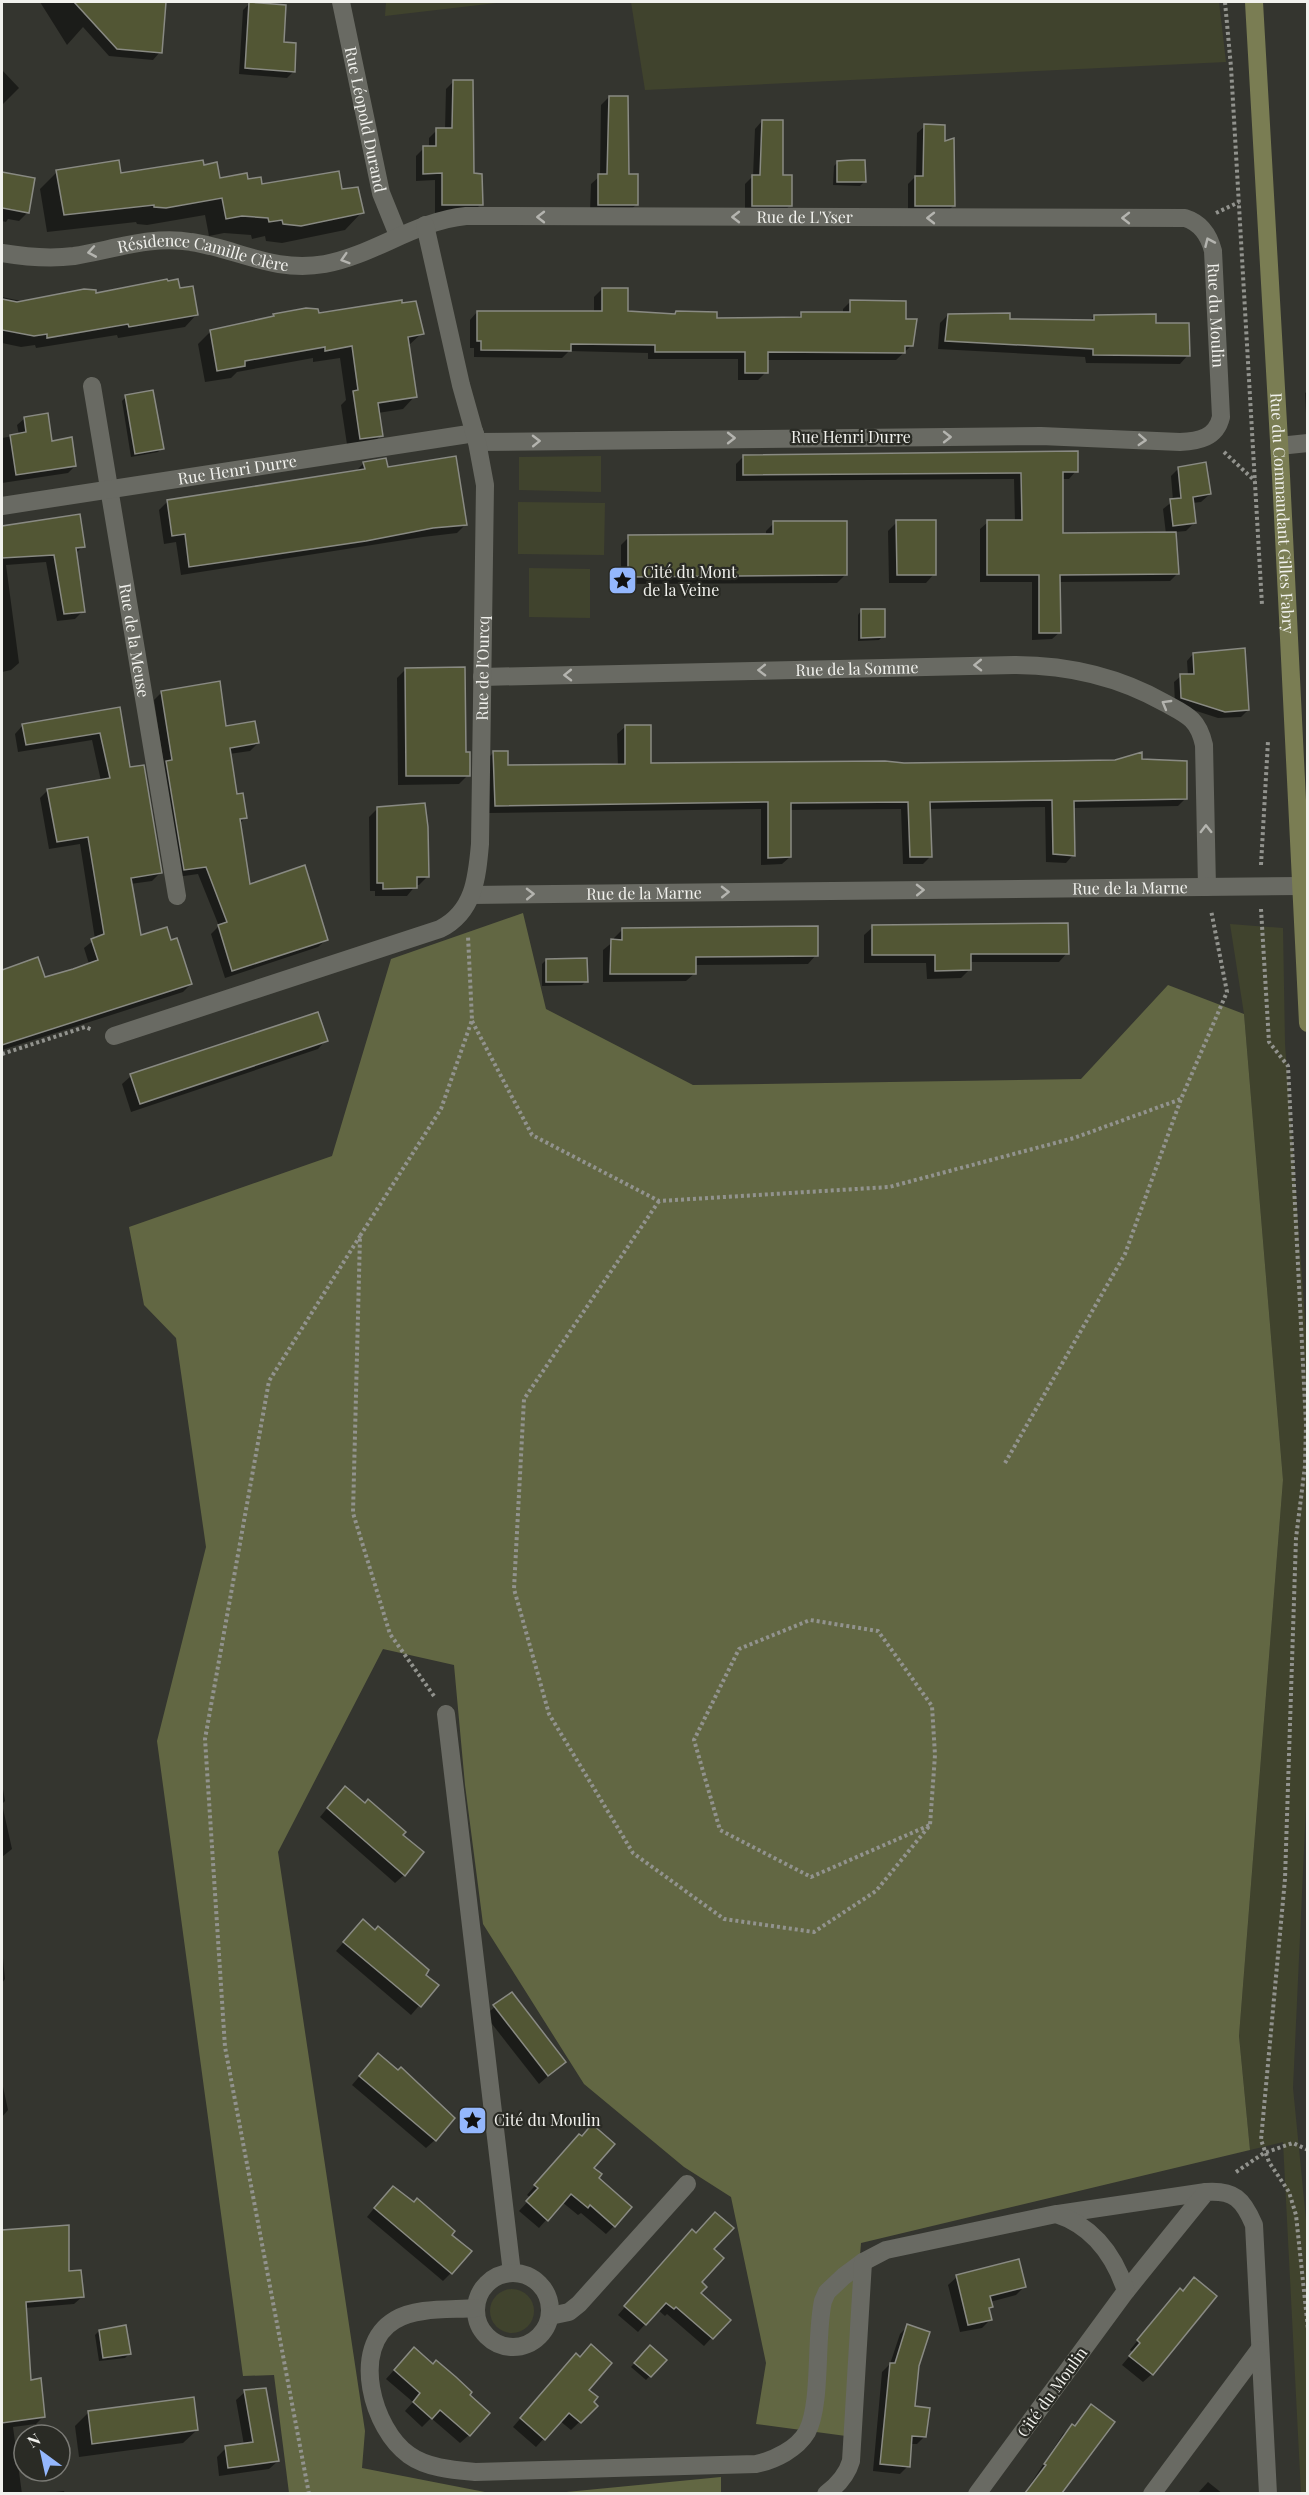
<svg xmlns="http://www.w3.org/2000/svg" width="1309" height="2495" viewBox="0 0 1309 2495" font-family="'Playfair Display',serif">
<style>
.green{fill:#40432d}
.forest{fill:#626743}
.shadow{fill:#0007}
.building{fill:#525634;stroke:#898a83;stroke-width:1.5}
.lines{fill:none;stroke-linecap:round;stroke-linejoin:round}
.path{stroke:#92938e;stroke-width:4;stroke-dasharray:3 3;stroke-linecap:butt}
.street{stroke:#696a63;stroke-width:18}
.secondary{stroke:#7a7d53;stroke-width:18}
.oneway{stroke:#b4b4af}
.labels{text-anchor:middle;stroke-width:4.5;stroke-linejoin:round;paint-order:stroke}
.street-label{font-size:16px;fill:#f1f1ed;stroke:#2a2b25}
.poi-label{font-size:16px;fill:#f1f1ed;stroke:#2a2b25;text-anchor:start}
</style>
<rect width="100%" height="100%" fill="#34352f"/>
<g class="green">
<polygon points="386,2 505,2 385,16"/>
<polygon points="631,2 1219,2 1226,62 645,90"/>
<polygon points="601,456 601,492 519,490 519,457"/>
<polygon points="518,502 605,503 604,555 518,554"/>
<polygon points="529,568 590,569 590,618 529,617"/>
<polygon points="1230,924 1283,928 1285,1044 1307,1346 1308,1763 1293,2088 1308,2240 1307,2493 1301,2493 1283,2142 1250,2150 1239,2036 1283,1480 1244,1014"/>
<circle cx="512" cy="2311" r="22"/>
</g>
<g class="forest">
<polygon points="523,913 546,1009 693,1085 1081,1079 1168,985 1244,1014 1283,1480 1239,2036 1250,2150 861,2243 846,2436 756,2424 766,2363 731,2197 684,2167 584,2084 483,1924 465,1785 454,1665 383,1649 278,1852 365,2431 362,2468 490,2493 289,2493 274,2375 243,2376 157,1741 206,1547 176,1338 144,1305 129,1227 332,1156 391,959"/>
<polygon points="721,2477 721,2493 556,2493"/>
</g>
<g class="shadow">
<polygon points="40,2 96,2 119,22 121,2 164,2 160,52 153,60 109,56 83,27 67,45"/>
<polygon points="249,4 283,44 294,71 287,78 239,74 243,10"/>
<polygon points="2,70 19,88 2,105"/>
<polygon points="454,81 472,174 481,204 473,212 435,213 435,180 416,181 416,156 424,148 429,148 429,138 437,130 445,130 446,89"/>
<polygon points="609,97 636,205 628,212 590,212 591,184 600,176 601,105"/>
<polygon points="762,121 790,205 783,213 745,213 745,184 753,176 755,129"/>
<polygon points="925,126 944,143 953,206 946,213 908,213 908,184 916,176 917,133"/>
<polygon points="838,162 864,182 860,186 833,185 834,166"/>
<polygon points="202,166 218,180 247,181 261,186 341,191 362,212 345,230 282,243 266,241 265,236 252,239 251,235 224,233 209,236 205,215 147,225 137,224 136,222 47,232 40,189 57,172 120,175"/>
<polygon points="2,174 34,179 28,212 19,221 8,219 6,222 2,221"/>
<polygon points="602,289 627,313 716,320 796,319 802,313 843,314 843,309 851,301 904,320 912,345 896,360 766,360 766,372 758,380 738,380 738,359 648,359 648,353 569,351 562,358 474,357 474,348 470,348 470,320 477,312 594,313 594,297"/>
<polygon points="179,290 196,315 185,327 118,338 117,335 36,348 35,345 21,347 2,343 2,297 26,302 95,295"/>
<polygon points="274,315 318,315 422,333 408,346 415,396 403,409 378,413 381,435 369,448 348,451 341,405 346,400 340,358 313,362 313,358 237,372 231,378 205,382 198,344 211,331 270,319"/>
<polygon points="948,315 1008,320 1089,322 1094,316 1155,325 1188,355 1180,364 1086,363 1085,357 938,349 940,323"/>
<polygon points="1308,391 1308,433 1307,433 1305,393"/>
<polygon points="126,397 162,448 158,452 131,457 122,401"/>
<polygon points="25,418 75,466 68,473 2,483 2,438 19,435 17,425"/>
<polygon points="744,456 1076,471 1069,479 1061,479 1061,534 1166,534 1163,509 1173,501 1171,476 1179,468 1210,494 1201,502 1192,503 1194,523 1186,531 1175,532 1177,574 1170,581 1059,582 1060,632 1052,639 1032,640 1032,582 980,582 980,529 988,522 1015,522 1014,479 736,481 736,464"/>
<polygon points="364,463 386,468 465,525 457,533 423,537 181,575 176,542 164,544 159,510 168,501 355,472"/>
<polygon points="78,516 83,546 75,554 83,611 75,619 57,621 46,562 6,565 19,663 11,670 2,672 2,528"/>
<polygon points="897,522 934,574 926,583 889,583 888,531"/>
<polygon points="774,523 845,575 837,583 621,584 621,545 629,537 766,536 766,531"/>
<polygon points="861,611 883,636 879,640 858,641 858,615"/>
<polygon points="1193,654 1248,710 1241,717 1218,718 1175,704 1174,682 1181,676 1188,676 1187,661"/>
<polygon points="406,669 464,753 468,775 459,784 398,785 397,678"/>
<polygon points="162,692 225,728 258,743 250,751 229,754 236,796 245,818 239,824 249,886 326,940 318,947 225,978 211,934 219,926 198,874 177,877 159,770 164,765 154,700"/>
<polygon points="119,709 129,769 160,873 152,881 130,884 139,937 191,984 183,992 2,1050 2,971 37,959 44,979 89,964 84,948 95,939 80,844 49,849 40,798 48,790 101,781 92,740 18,752 15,734 23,725"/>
<polygon points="625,727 650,765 904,765 1140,761 1186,798 1178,806 1073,808 1073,855 1066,863 1046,862 1045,807 928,809 931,856 923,864 903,864 901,809 789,810 790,857 782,864 761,865 761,809 488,813 486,760 493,753 506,766 618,765 617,734"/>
<polygon points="378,808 427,877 419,885 416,885 407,896 375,896 375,891 370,891 369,817"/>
<polygon points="873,927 1067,953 1059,962 969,962 970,969 961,978 927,979 926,963 864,963 864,935"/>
<polygon points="623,929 816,955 808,964 694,965 695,973 686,981 603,982 603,950 614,941 614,938"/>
<polygon points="546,960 586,981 582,985 542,986 542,964"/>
<polygon points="326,1040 318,1049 131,1112 122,1084 131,1076"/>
<polygon points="2,1783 5,1801 2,1804 12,1849 2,1857"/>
<polygon points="337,1796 401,1835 404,1875 395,1883 320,1817"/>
<polygon points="354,1930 437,1985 411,2015 336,1951"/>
<polygon points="2,1948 5,1979 2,1983"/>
<polygon points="511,1994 564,2062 539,2084 485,2015"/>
<polygon points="370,2064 435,2140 426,2148 352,2085"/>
<polygon points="2,2082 8,2110 2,2117"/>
<polygon points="571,2144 592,2168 614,2226 606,2234 581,2213 578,2215 562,2202 539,2228 519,2211 531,2198 527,2195"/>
<polygon points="384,2196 413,2204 450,2235 451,2273 443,2281 367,2217"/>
<polygon points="2,2227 2,2232 68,2273 82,2297 74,2304 25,2308 30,2381 44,2416 36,2424 13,2427 22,2494 2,2494"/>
<polygon points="684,2239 712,2250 700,2282 699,2293 728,2320 704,2346 667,2314 665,2316 658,2310 638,2332 618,2315"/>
<polygon points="957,2277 1024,2287 1016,2295 990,2302 991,2306 987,2310 990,2320 982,2328 960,2332 948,2285"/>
<polygon points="1172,2298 1152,2374 1143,2382 1122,2365 1133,2352 1130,2350"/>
<polygon points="908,2326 917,2366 913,2408 925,2436 917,2444 910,2444 908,2466 900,2474 873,2471 882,2372 890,2364 900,2334"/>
<polygon points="99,2331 129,2354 125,2358 99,2361 95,2335"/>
<polygon points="650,2347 665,2360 646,2380 631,2367"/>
<polygon points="405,2358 468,2395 469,2435 460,2443 431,2418 422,2427 405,2411 413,2402 386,2379"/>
<polygon points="568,2363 596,2406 571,2430 560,2421 536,2447 513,2427"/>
<polygon points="245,2392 278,2461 269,2469 219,2476 217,2457 226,2448 244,2445 236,2400"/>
<polygon points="1091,2406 1113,2422 1061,2494 1024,2494 1063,2434 1072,2426 1074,2427"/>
<polygon points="89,2412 197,2430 183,2443 79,2457 75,2426"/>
<polygon points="1208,2482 1223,2494 1197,2494"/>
<polygon points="64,2491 65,2494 39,2494"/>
</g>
<g class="building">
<polygon points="74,2 166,2 162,53 117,49"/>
<polygon points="249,2 286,5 284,42 296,43 295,72 245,68"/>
<polygon points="453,80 473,80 474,173 482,174 483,205 442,205 442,173 423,174 423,146 436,146 436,128 452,128"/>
<polygon points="609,96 628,96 629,174 638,174 638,205 598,205 598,174 607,174"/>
<polygon points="762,120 783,120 783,175 792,175 792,206 752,206 752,175 760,175"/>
<polygon points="924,124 945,125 945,141 954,138 955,206 915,206 915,176 923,176"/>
<polygon points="119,160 121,173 203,160 204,165 217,162 220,178 247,173 248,179 261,177 262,184 339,171 342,189 358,187 364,213 301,226 283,224 282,220 269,222 268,218 242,216 226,219 222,198 166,208 154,207 154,205 64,215 56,170"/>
<polygon points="851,160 865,160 866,182 837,182 837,161"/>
<polygon points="2,172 35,178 29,213 2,208"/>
<polygon points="167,279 168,281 178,279 180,288 193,286 198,315 129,327 128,324 47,338 47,334 34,336 2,330 2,299 17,302 84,289 96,290 96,293"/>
<polygon points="602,288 628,288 628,311 675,314 676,311 717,312 717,318 801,317 801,312 850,312 850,300 906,301 906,319 917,319 913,346 905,346 905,353 768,352 768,373 745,373 745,352 655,352 655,345 571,344 571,351 481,350 481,341 477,341 477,311 602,311"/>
<polygon points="402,300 402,303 416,301 424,334 408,337 417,397 378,403 383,436 360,439 353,391 358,390 352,346 325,351 325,347 245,361 245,366 217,371 210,330 274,316 273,314 306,308 318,309 319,313"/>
<polygon points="1010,313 1010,319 1094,320 1094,315 1156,314 1156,323 1189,323 1190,356 1093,355 1093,349 945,341 948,314"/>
<polygon points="153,390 164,449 135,454 125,395"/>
<polygon points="48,413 52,441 72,437 76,466 16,475 10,435 26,432 24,417"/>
<polygon points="1078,451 1078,472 1063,472 1063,533 1176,532 1179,574 1060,575 1061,633 1039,633 1039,575 987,575 987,520 1022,520 1021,473 743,475 743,455"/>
<polygon points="456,456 467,525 433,528 366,541 189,567 185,534 172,536 167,500 365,469 363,462 386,458 388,467"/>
<polygon points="1206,462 1211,494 1193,497 1196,523 1173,526 1170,499 1181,498 1178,467"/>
<polygon points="80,514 85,547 76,548 85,612 64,614 54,555 2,558 2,526"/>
<polygon points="896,520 936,520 936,575 897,575"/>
<polygon points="773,521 847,521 847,575 628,577 628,535 773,534"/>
<polygon points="861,609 885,609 885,637 861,638"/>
<polygon points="1245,648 1249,710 1225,712 1181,698 1180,674 1194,674 1193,653"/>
<polygon points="465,667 466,752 470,752 470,776 406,776 405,668"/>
<polygon points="220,681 226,726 255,721 259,743 230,748 237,794 243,793 247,818 240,819 250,884 305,865 328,940 232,971 218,925 227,922 206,867 184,870 166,761 172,760 161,691"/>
<polygon points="120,707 130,767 144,765 162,873 131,878 141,935 167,927 171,940 177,938 192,984 2,1045 2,970 38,957 45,977 73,969 98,960 91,939 104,934 88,837 57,842 47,789 110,778 100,733 26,745 22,724"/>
<polygon points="625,725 651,725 651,763 885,761 904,763 1115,760 1142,752 1142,759 1187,761 1187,799 1074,801 1075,856 1053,854 1052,800 930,802 932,857 910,857 908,802 791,803 791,857 768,858 768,802 495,806 493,751 508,751 508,765 625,764"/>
<polygon points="425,803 428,827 429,877 417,877 417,888 383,889 383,883 377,883 377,807"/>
<polygon points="1068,923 1069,954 971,954 971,970 935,971 935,955 872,955 872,925"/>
<polygon points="818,926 818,956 696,957 696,974 610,974 611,939 622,940 622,928"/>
<polygon points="587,958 588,982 546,982 546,959"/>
<polygon points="318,1012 328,1041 140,1104 130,1074"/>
<polygon points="345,1786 365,1803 368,1799 406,1832 403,1835 424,1852 405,1876 327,1808"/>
<polygon points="363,1919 375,1930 378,1926 429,1970 426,1975 439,1985 421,2007 343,1942"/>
<polygon points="512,1992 566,2062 548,2076 493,2005"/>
<polygon points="378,2053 398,2070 401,2067 455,2118 436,2141 359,2076"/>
<polygon points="592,2124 615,2144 594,2168 602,2174 599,2178 632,2207 615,2227 590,2205 588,2208 571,2194 548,2221 526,2201 538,2188 534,2185 579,2134 582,2136"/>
<polygon points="393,2186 414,2202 417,2198 455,2231 452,2235 472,2251 452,2274 374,2208"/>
<polygon points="715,2212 734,2228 714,2249 724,2258 702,2282 707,2287 701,2293 731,2320 713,2339 676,2307 674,2309 666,2303 646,2325 624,2306 692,2229 696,2233"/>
<polygon points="69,2225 69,2271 81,2270 84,2297 26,2302 31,2380 41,2378 45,2417 2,2423 2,2230"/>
<polygon points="1019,2259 1026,2287 990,2296 993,2307 989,2308 992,2320 968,2325 956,2275"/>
<polygon points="1194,2277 1217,2296 1153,2375 1129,2356 1140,2343 1137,2340 1180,2288 1183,2291"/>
<polygon points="907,2324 930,2332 919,2366 915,2406 930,2408 926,2437 912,2436 910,2467 880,2464 890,2363 895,2363"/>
<polygon points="126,2325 131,2354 103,2358 99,2330"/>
<polygon points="591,2344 612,2363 589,2390 598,2397 594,2402 598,2406 581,2423 569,2413 545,2440 520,2418 576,2353 580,2357"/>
<polygon points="650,2345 667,2360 651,2377 634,2363"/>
<polygon points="414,2347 433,2364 436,2360 456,2377 472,2392 470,2395 490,2413 470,2436 440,2410 432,2419 413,2402 420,2393 394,2370"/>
<polygon points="266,2388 279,2461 228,2468 225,2446 253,2442 244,2390"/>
<polygon points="194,2397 198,2430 92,2444 88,2411"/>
<polygon points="1091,2404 1115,2422 1062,2493 1025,2493 1046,2465 1044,2464 1072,2424 1075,2426"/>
</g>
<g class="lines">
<g class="path">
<polyline points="1225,2 1231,67 1262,605"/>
<polyline points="1216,213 1239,202"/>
<polyline points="1224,452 1255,481"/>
<polyline points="1261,865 1268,741"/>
<polyline points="1261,909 1269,1042 1288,1066 1306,1424 1305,1466 1296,1538 1285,1879 1261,2140 1269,2162 1289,2192 1296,2215 1308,2329"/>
<polyline points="472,1021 532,1135 659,1201 889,1187 1074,1138 1181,1099"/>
<polyline points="2,1054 85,1027 93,1030"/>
<polyline points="659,1201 524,1399 514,1589 549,1714 633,1853 724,1919 814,1932 876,1891 930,1825 811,1877 720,1830 694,1740 739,1649 810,1620 878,1631 932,1706 935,1755 930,1825"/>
<polyline points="1005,1463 1125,1254 1181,1099 1227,992 1211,910"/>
<polyline points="434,1696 390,1634 353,1513 360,1236 441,1109 472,1020 468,936"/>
<polyline points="1236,2172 1264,2153 1293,2143 1308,2150"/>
<polyline points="309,2494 225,2047 205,1739 269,1381 360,1236"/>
</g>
<g class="street">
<path id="s1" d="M341,2L381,193L398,235"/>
<path id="s2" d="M2,253C26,257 50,259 74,256C112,250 152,235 191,242C238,249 274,273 325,264C374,255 415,221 466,216L1185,218C1201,223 1209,235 1213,251L1221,417C1216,438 1199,441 1180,442L1041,436L477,442"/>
<path id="s3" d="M92,386L177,896"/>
<polyline points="1279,446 1308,443"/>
<path id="s4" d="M2,506L475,433"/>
<path id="s5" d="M482,677L1014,665C1067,665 1119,677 1165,703C1174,708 1185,713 1192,720C1199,727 1202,736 1204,745L1207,887"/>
<path id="s6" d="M472,895L1300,886"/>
<path id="s7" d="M114,1036L440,929C474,912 477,878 480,844L485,485L477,442L461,385L425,225"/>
<polyline points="446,1714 512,2273"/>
<polyline points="1058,2214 1206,2192"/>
<circle cx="513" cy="2310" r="37"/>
<path d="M1126,2291L1206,2192C1234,2190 1243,2199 1254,2225L1268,2494"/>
<path d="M476,2308C451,2310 416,2307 395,2320C349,2347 373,2430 409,2455C427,2468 453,2470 475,2472L756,2464C775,2460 797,2449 807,2432C822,2404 815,2336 823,2301L827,2292L844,2276L863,2262L886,2250L1056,2214C1093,2226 1114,2255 1126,2291L977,2494"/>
<polyline points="550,2316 569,2312 579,2304 687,2184"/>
<path d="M826,2494C838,2485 847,2475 851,2461L863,2262"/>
<polyline points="1152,2494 1259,2350"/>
</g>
<path class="secondary" id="s8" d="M1254,2L1281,476L1308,1023"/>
</g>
<defs><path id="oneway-chevron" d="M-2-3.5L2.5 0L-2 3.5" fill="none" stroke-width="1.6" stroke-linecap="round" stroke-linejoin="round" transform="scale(1.5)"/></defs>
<g class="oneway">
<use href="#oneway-chevron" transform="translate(541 217) rotate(-180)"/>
<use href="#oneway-chevron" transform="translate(736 217) rotate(-180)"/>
<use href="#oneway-chevron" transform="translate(931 218) rotate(-180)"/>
<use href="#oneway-chevron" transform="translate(1126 218) rotate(-180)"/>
<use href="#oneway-chevron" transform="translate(1209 242) rotate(-114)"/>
<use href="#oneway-chevron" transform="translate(92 252) rotate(170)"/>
<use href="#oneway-chevron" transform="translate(345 259) rotate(163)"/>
<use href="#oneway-chevron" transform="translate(947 437)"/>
<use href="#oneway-chevron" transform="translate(731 438)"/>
<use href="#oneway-chevron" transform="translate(1142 440) rotate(3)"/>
<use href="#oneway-chevron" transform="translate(536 441) rotate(-1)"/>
<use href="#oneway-chevron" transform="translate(978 665) rotate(179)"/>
<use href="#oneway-chevron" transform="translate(762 670) rotate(179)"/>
<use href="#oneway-chevron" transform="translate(568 675) rotate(179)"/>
<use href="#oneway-chevron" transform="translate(1166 704) rotate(-150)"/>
<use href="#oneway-chevron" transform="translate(1206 829) rotate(-91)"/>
<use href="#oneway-chevron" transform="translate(920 890) rotate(-1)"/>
<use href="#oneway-chevron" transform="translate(725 892) rotate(-1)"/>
<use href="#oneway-chevron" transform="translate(530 894) rotate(-1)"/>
</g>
<defs>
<symbol id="sight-square" viewBox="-11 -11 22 22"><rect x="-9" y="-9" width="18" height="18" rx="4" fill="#94b7fd" stroke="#2a2b25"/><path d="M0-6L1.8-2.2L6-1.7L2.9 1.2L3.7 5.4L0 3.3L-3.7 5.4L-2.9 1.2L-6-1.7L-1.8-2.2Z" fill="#111"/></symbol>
</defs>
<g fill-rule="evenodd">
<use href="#sight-square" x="606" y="564" width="33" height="33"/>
<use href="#sight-square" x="456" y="2104" width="33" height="33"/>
</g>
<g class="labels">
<g class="street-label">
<text dy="6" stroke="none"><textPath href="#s1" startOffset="120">Rue Léopold Durand</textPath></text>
<text dy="6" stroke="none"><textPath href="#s2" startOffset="816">Rue de L'Yser</textPath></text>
<text dy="6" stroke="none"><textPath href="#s2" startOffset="204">Résidence Camille Clère</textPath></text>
<text dy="6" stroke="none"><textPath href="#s2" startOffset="1306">Rue du Moulin</textPath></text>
<text x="851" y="443">Rue Henri Durre</text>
<text dy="6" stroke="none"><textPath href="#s4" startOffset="238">Rue Henri Durre</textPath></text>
<text dy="6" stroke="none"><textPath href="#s8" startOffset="512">Rue du Commandant Gilles Fabry</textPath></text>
<text dy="6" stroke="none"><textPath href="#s3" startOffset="258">Rue de la Meuse</textPath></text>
<text dy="6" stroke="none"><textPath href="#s5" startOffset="375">Rue de la Somme</textPath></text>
<text dy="6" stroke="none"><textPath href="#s7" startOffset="618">Rue de l'Ourcq</textPath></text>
<text dy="6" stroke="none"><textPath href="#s6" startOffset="658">Rue de la Marne</textPath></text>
<text dy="6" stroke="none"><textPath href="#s6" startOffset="172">Rue de la Marne</textPath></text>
<text transform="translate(1052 2392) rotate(-54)" y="6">Cité du Moulin</text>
</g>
<g class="poi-label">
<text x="643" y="578">Cité du Mont<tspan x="643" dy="18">de la Veine</tspan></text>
<text x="494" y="2126">Cité du Moulin</text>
</g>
</g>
<rect width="1309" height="2495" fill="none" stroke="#f1f1ed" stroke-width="6"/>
<g transform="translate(42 2453) rotate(327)"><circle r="28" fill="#2a2b25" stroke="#7a7a75" stroke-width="1.5"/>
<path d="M0-4.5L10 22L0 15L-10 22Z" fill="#94b7fd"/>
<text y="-9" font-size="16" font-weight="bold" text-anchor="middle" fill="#f1f1ed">N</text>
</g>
</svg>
